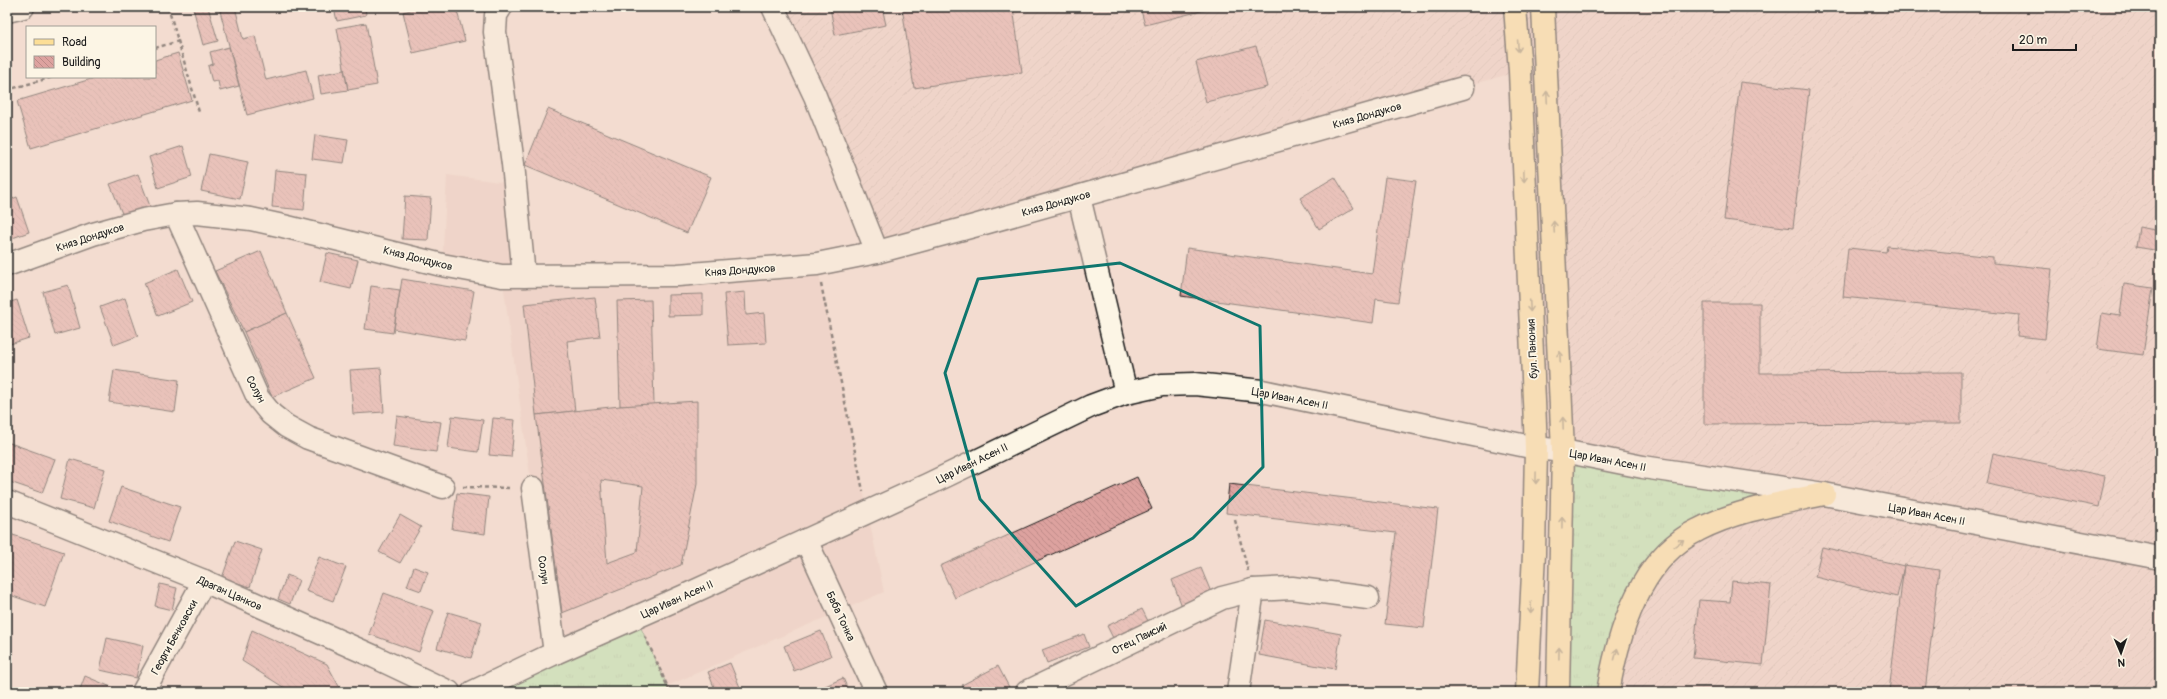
<svg xmlns="http://www.w3.org/2000/svg" width="2167" height="699" viewBox="0 0 2167 699" font-family="Pangolin,sans-serif">
<style>
.built{fill:#eccbc1}
.industrial{fill:url(#industrial-furrows)}
.grass{fill:url(#grass-tufts);stroke:#658062}
.building{fill:url(#building-back-hatch);stroke:#1c1c1c;fill-rule:evenodd}
.lines{fill:none;stroke-linecap:round;stroke-linejoin:round}
.street-casing{stroke:#1c1c1c;stroke-width:25}
.secondary-casing{stroke:#1c1c1c;stroke-width:25}
.primary-casing{stroke:#1c1c1c;stroke-width:25}
.path{stroke:#1c1c1c;stroke-width:2.5;stroke-dasharray:4 3;stroke-linecap:butt}
.street{stroke:#fcf5e5;stroke-width:22}
.secondary{stroke:#fcf5e5;stroke-width:22}
.primary{stroke:#fcde96;stroke-width:22}
.oneway{stroke:#97875f}
.marked{fill:none;stroke:#0f766e;stroke-width:3;stroke-linejoin:round}
.labels{text-anchor:middle;stroke-width:3.5;stroke-linejoin:round;paint-order:stroke}
.street-label{font-size:11px;fill:#1c1c1c;stroke:#fcf5e5}
</style>
<defs>
<pattern id="industrial-furrows" width="10" height="10" patternUnits="userSpaceOnUse"><rect width="10" height="10" fill="#eccbc1"/><path d="M-1 1l2-2M0 10L10 0M9 11l2-2" fill="none" stroke="#caaea5"/></pattern>
<pattern id="grass-tufts" width="24" height="20" patternUnits="userSpaceOnUse"><rect width="24" height="20" fill="#aee5a7"/><path d="M3 7l-1-3M5 7V3M7 7l1-3M15 17l-1-3M17 17v-4M19 17l1-3" fill="none" stroke="#95c48f"/></pattern>
<pattern id="building-back-hatch" width="6" height="6" patternUnits="userSpaceOnUse"><rect width="6" height="6" fill="#dda29f"/><path d="M-1 5l2 2M0 0l6 6M5-1l2 2" fill="none" stroke="#bd8b88"/></pattern>
</defs>
<rect width="100%" height="100%" fill="#f3dcd0"/>
<filter id="ink" filterUnits="userSpaceOnUse"><feTurbulence type="fractalNoise" baseFrequency=".025" numOctaves="2"/><feDisplacementMap in="SourceGraphic" scale="8" xChannelSelector="R" yChannelSelector="G"/><feConvolveMatrix kernelMatrix="1 2 1 2 8 2 1 2 1" color-interpolation-filters="sRGB"/></filter>
<g filter="url(#ink)">
<polygon class="built" points="447,175 515,184 524,275 817,264 884,592 667,686 636,617 555,653 502,276 442,265"/>
<polygon class="industrial" points="773,7 2160,7 2160,692 1608,692 1612,669 1671,549 1536,448 1520,71 877,252"/>
<g class="grass">
<polygon points="1563,451 1824,494 1727,518 1648,576 1608,692 1558,692"/>
<polygon points="636,617 670,692 473,692"/>
</g>
<g class="building">
<polygon points="198,7 208,7 218,41 203,45 193,8"/>
<polygon points="219,7 235,7 243,39 255,36 266,80 306,70 313,98 247,115"/>
<polygon points="312,7 365,7 366,15 337,21 334,8 312,12"/>
<polygon points="423,7 456,7 465,41 413,53 403,12"/>
<polygon points="830,7 882,7 886,25 835,35"/>
<polygon points="902,7 1013,7 1022,72 914,88"/>
<polygon points="1140,7 1217,7 1145,25"/>
<polygon points="366,23 377,85 348,90 337,28"/>
<polygon points="1256,46 1267,87 1206,102 1196,62"/>
<polygon points="229,47 239,86 220,91 218,81 212,82 208,66 213,64 210,52"/>
<polygon points="178,53 192,100 31,148 17,101 98,77 155,77 155,60"/>
<polygon points="344,70 348,90 321,94 318,75"/>
<polygon points="1740,82 1809,90 1793,228 1724,220"/>
<polygon points="548,109 711,177 687,233 525,165"/>
<polygon points="315,135 348,140 344,163 312,159"/>
<polygon points="183,146 192,177 158,188 149,157"/>
<polygon points="209,154 248,162 240,199 201,191"/>
<polygon points="275,170 307,173 304,210 272,207"/>
<polygon points="138,174 150,206 123,216 110,184"/>
<polygon points="1335,177 1354,208 1319,229 1300,198"/>
<polygon points="1385,177 1416,181 1398,302 1376,299 1373,323 1181,296 1187,248 1372,274"/>
<polygon points="405,196 431,198 428,240 402,239"/>
<polygon points="17,197 29,232 7,240 7,201"/>
<polygon points="2139,227 2160,231 2160,251 2136,247"/>
<polygon points="1887,246 1993,257 1993,263 2052,269 2045,339 2017,336 2019,315 1843,297 1848,248 1886,252"/>
<polygon points="261,251 287,313 244,332 215,271"/>
<polygon points="327,253 358,260 351,289 320,282"/>
<polygon points="178,269 192,302 158,316 144,283"/>
<polygon points="402,279 474,291 465,341 394,329"/>
<polygon points="2124,284 2153,288 2143,355 2097,349 2102,313 2120,316"/>
<polygon points="68,285 80,328 55,335 43,292"/>
<polygon points="371,286 400,290 393,333 365,329"/>
<polygon points="745,292 746,315 764,313 766,343 728,345 724,294"/>
<polygon points="703,294 703,315 668,316 668,295"/>
<polygon points="595,297 600,337 567,341 575,411 536,415 524,304"/>
<polygon points="125,298 138,336 114,345 100,307"/>
<polygon points="17,300 29,338 7,345 7,303"/>
<polygon points="651,300 654,405 620,406 617,301"/>
<polygon points="1704,303 1760,303 1760,373 1961,372 1961,423 1704,424"/>
<polygon points="287,313 316,378 272,397 244,332"/>
<polygon points="381,368 384,412 353,414 350,370"/>
<polygon points="114,370 179,380 175,412 109,402"/>
<path d="M697,401V484L681,565L562,613L536,415L620,406ZM601,480L643,486L637,552L607,563Z"/>
<polygon points="397,416 441,422 436,452 393,446"/>
<polygon points="452,416 483,420 478,452 448,448"/>
<polygon points="493,418 515,420 511,457 489,455"/>
<polygon points="7,442 55,459 42,493 7,481"/>
<polygon points="1993,453 2105,476 2099,507 1987,484"/>
<polygon points="70,459 105,469 94,508 60,499"/>
<polygon points="1137,477 1152,509 955,598 940,566"/>
<polygon points="1229,484 1438,509 1424,628 1385,624 1396,533 1226,513"/>
<polygon points="121,487 180,507 168,542 109,521"/>
<polygon points="457,493 489,497 485,534 452,529"/>
<polygon points="400,515 421,527 400,563 379,552"/>
<polygon points="7,533 64,552 45,607 7,594"/>
<polygon points="235,541 262,550 250,587 222,578"/>
<polygon points="1822,547 1904,566 1897,597 1815,577"/>
<polygon points="319,557 346,567 333,601 306,591"/>
<polygon points="1904,565 1939,570 1925,692 1889,692"/>
<polygon points="414,567 428,572 421,591 407,586"/>
<polygon points="1201,568 1213,597 1183,609 1172,580"/>
<polygon points="287,575 299,580 290,604 278,599"/>
<polygon points="1732,581 1771,585 1763,665 1693,658 1699,600 1730,602"/>
<polygon points="160,584 177,588 172,610 155,606"/>
<polygon points="384,593 434,611 419,652 369,634"/>
<polygon points="1142,609 1150,625 1115,642 1107,626"/>
<polygon points="448,612 482,622 471,658 437,648"/>
<polygon points="1265,620 1341,634 1335,669 1259,655"/>
<polygon points="252,630 327,664 342,692 291,692 242,661"/>
<polygon points="821,631 831,656 794,671 784,646"/>
<polygon points="1084,634 1089,647 1047,663 1042,650"/>
<polygon points="107,638 143,646 136,678 100,670"/>
<polygon points="730,663 742,692 716,692 708,672"/>
<polygon points="998,666 1011,691 966,692 962,685"/>
<polygon points="85,676 123,692 79,692"/>
<polygon points="843,678 849,692 812,692"/>
</g>
<g class="lines">
<defs>
<g id="street">
<polyline points="501,7 496,15 495,32 513,164 524,276"/>
<polyline points="773,7 815,96 877,252"/>
<polyline points="7,11 23,7"/>
<polyline points="1079,197 1126,393"/>
<polyline points="176,214 258,398 271,414 286,426 308,438 443,487"/>
<polyline points="7,265 93,234 143,220 176,214 197,213 251,219 283,226 442,265 502,276 678,275 817,264 877,252 974,226 1463,88"/>
<polyline points="533,488 555,653"/>
<polyline points="7,502 204,581 375,657 449,692"/>
<polyline points="806,540 876,692"/>
<polyline points="143,692 204,581"/>
<polyline points="473,692 555,653 682,597 929,484 1091,406 1126,393 1162,385 1195,384 1262,391 1536,448 1563,451"/>
<polyline points="1027,692 1222,598 1253,590 1292,588 1368,598"/>
<polyline points="1238,692 1253,590"/>
</g>
<polyline id="secondary" points="1563,451 1643,467 1824,494 2160,558"/>
<g id="primary">
<polyline points="1515,7 1520,71 1536,448 1534,554 1527,692"/>
<polyline points="1543,7 1563,451 1558,692"/>
<path d="M1608,692C1618,633 1640,558 1698,530C1737,510 1782,503 1824,494"/>
</g>
</defs>
<use href="#street" class="street-casing"/>
<use href="#secondary" class="secondary-casing"/>
<use href="#primary" class="primary-casing"/>
<g class="path">
<polyline points="168,7 199,112"/>
<polyline points="155,48 179,41"/>
<polyline points="7,90 53,77"/>
<polyline points="7,151 11,163"/>
<polyline points="821,284 863,491"/>
<polyline points="463,487 512,488"/>
<polyline points="1235,520 1248,571"/>
<polyline points="645,636 670,692"/>
</g>
<use href="#street" class="street"/>
<use href="#secondary" class="secondary"/>
<use href="#primary" class="primary"/>
</g>
<defs><path id="oneway-shaft" d="M-6 0H5M1.5-3L5.5 0L1.5 3" fill="none" stroke-width="1.6" stroke-linecap="round" stroke-linejoin="round"/></defs>
<g class="oneway">
<use href="#oneway-shaft" transform="translate(1518 46) rotate(86)"/>
<use href="#oneway-shaft" transform="translate(1547 97) rotate(-93)"/>
<use href="#oneway-shaft" transform="translate(1524 176) rotate(88)"/>
<use href="#oneway-shaft" transform="translate(1554 227) rotate(-93)"/>
<use href="#oneway-shaft" transform="translate(1530 306) rotate(87)"/>
<use href="#oneway-shaft" transform="translate(1560 357) rotate(-93)"/>
<use href="#oneway-shaft" transform="translate(1563 423) rotate(-92)"/>
<use href="#oneway-shaft" transform="translate(1536 478) rotate(91)"/>
<use href="#oneway-shaft" transform="translate(1562 523) rotate(-89)"/>
<use href="#oneway-shaft" transform="translate(1679 543) rotate(-36)"/>
<use href="#oneway-shaft" transform="translate(1531 608) rotate(93)"/>
<use href="#oneway-shaft" transform="translate(1559 653) rotate(-89)"/>
<use href="#oneway-shaft" transform="translate(1616 654) rotate(-75)"/>
</g>
</g>
<path d="M0 0H2167V699H0ZM1120,263L1260,326L1263,467L1193,538L1076,606L980,499L945,373L978,279Z" fill="#f3dcd0" fill-opacity=".55" fill-rule="evenodd"/>
<path class="marked" d="M1120,263L1260,326L1263,467L1193,538L1076,606L980,499L945,373L978,279Z"/>
<g class="labels">
<g class="street-label">
<text transform="translate(1367 115) rotate(-16)" y="4">Княз Дондуков</text>
<text transform="translate(1056 203) rotate(-16)" y="4">Княз Дондуков</text>
<text transform="translate(90 237) rotate(-18)" y="4">Княз Дондуков</text>
<text transform="translate(418 258) rotate(14)" y="4">Княз Дондуков</text>
<text transform="translate(740 270) rotate(-4)" y="4">Княз Дондуков</text>
<text transform="translate(1532 349) rotate(-93)" y="4">бул. Панония</text>
<text transform="translate(256 389) rotate(62)" y="4">Солун</text>
<text transform="translate(1290 398) rotate(11)" y="4">Цар Иван Асен II</text>
<text transform="translate(1608 460) rotate(11)" y="4">Цар Иван Асен II</text>
<text transform="translate(972 463) rotate(-26)" y="4">Цар Иван Асен II</text>
<text transform="translate(1927 514) rotate(11)" y="4">Цар Иван Асен II</text>
<text transform="translate(544 570) rotate(82)" y="4">Солун</text>
<text transform="translate(230 593) rotate(24)" y="4">Драган Цанков</text>
<text transform="translate(677 599) rotate(-24)" y="4">Цар Иван Асен II</text>
<text transform="translate(841 616) rotate(65)" y="4">Баба Тонка</text>
<text transform="translate(174 637) rotate(-61)" y="4">Георги Бенковски</text>
<text transform="translate(1139 638) rotate(-26)" y="4">Отец Паисий</text>
</g>
</g>
<rect width="2167" height="699" fill="none" stroke="#fcf5e5" stroke-width="24"/>
<rect x="12" y="12" width="2143" height="675" fill="none" stroke="#1c1c1c" stroke-width="1.5" filter="url(#ink)"/>
<rect x="26" y="26" width="130" height="52" fill="#fcf5e5" stroke="#a29e95"/>
<rect x="34" y="39" width="20" height="6" fill="#fcde96" stroke="#a29e95"/>
<text x="62" y="46" font-size="12" fill="#1c1c1c">Road</text>
<rect x="34" y="56" width="20" height="12" fill="url(#building-back-hatch)" stroke="#a29e95"/>
<text x="62" y="66" font-size="12" fill="#1c1c1c">Building</text>
<g transform="translate(2121 653) rotate(178)" stroke="#fcf5e5" stroke-width="3" paint-order="stroke">
<path d="M0-3L7 15L0 10L-7 15Z" fill="#1c1c1c"/>
<text y="-6" font-size="11" font-weight="bold" text-anchor="middle" fill="#1c1c1c">N</text>
</g>
<path d="M2013 44v6h63v-6" fill="none" stroke="#1c1c1c" stroke-width="2"/>
<text x="2019" y="44" font-size="12" fill="#1c1c1c" stroke="#fcf5e5" stroke-width="3" paint-order="stroke">20 m</text>
</svg>
